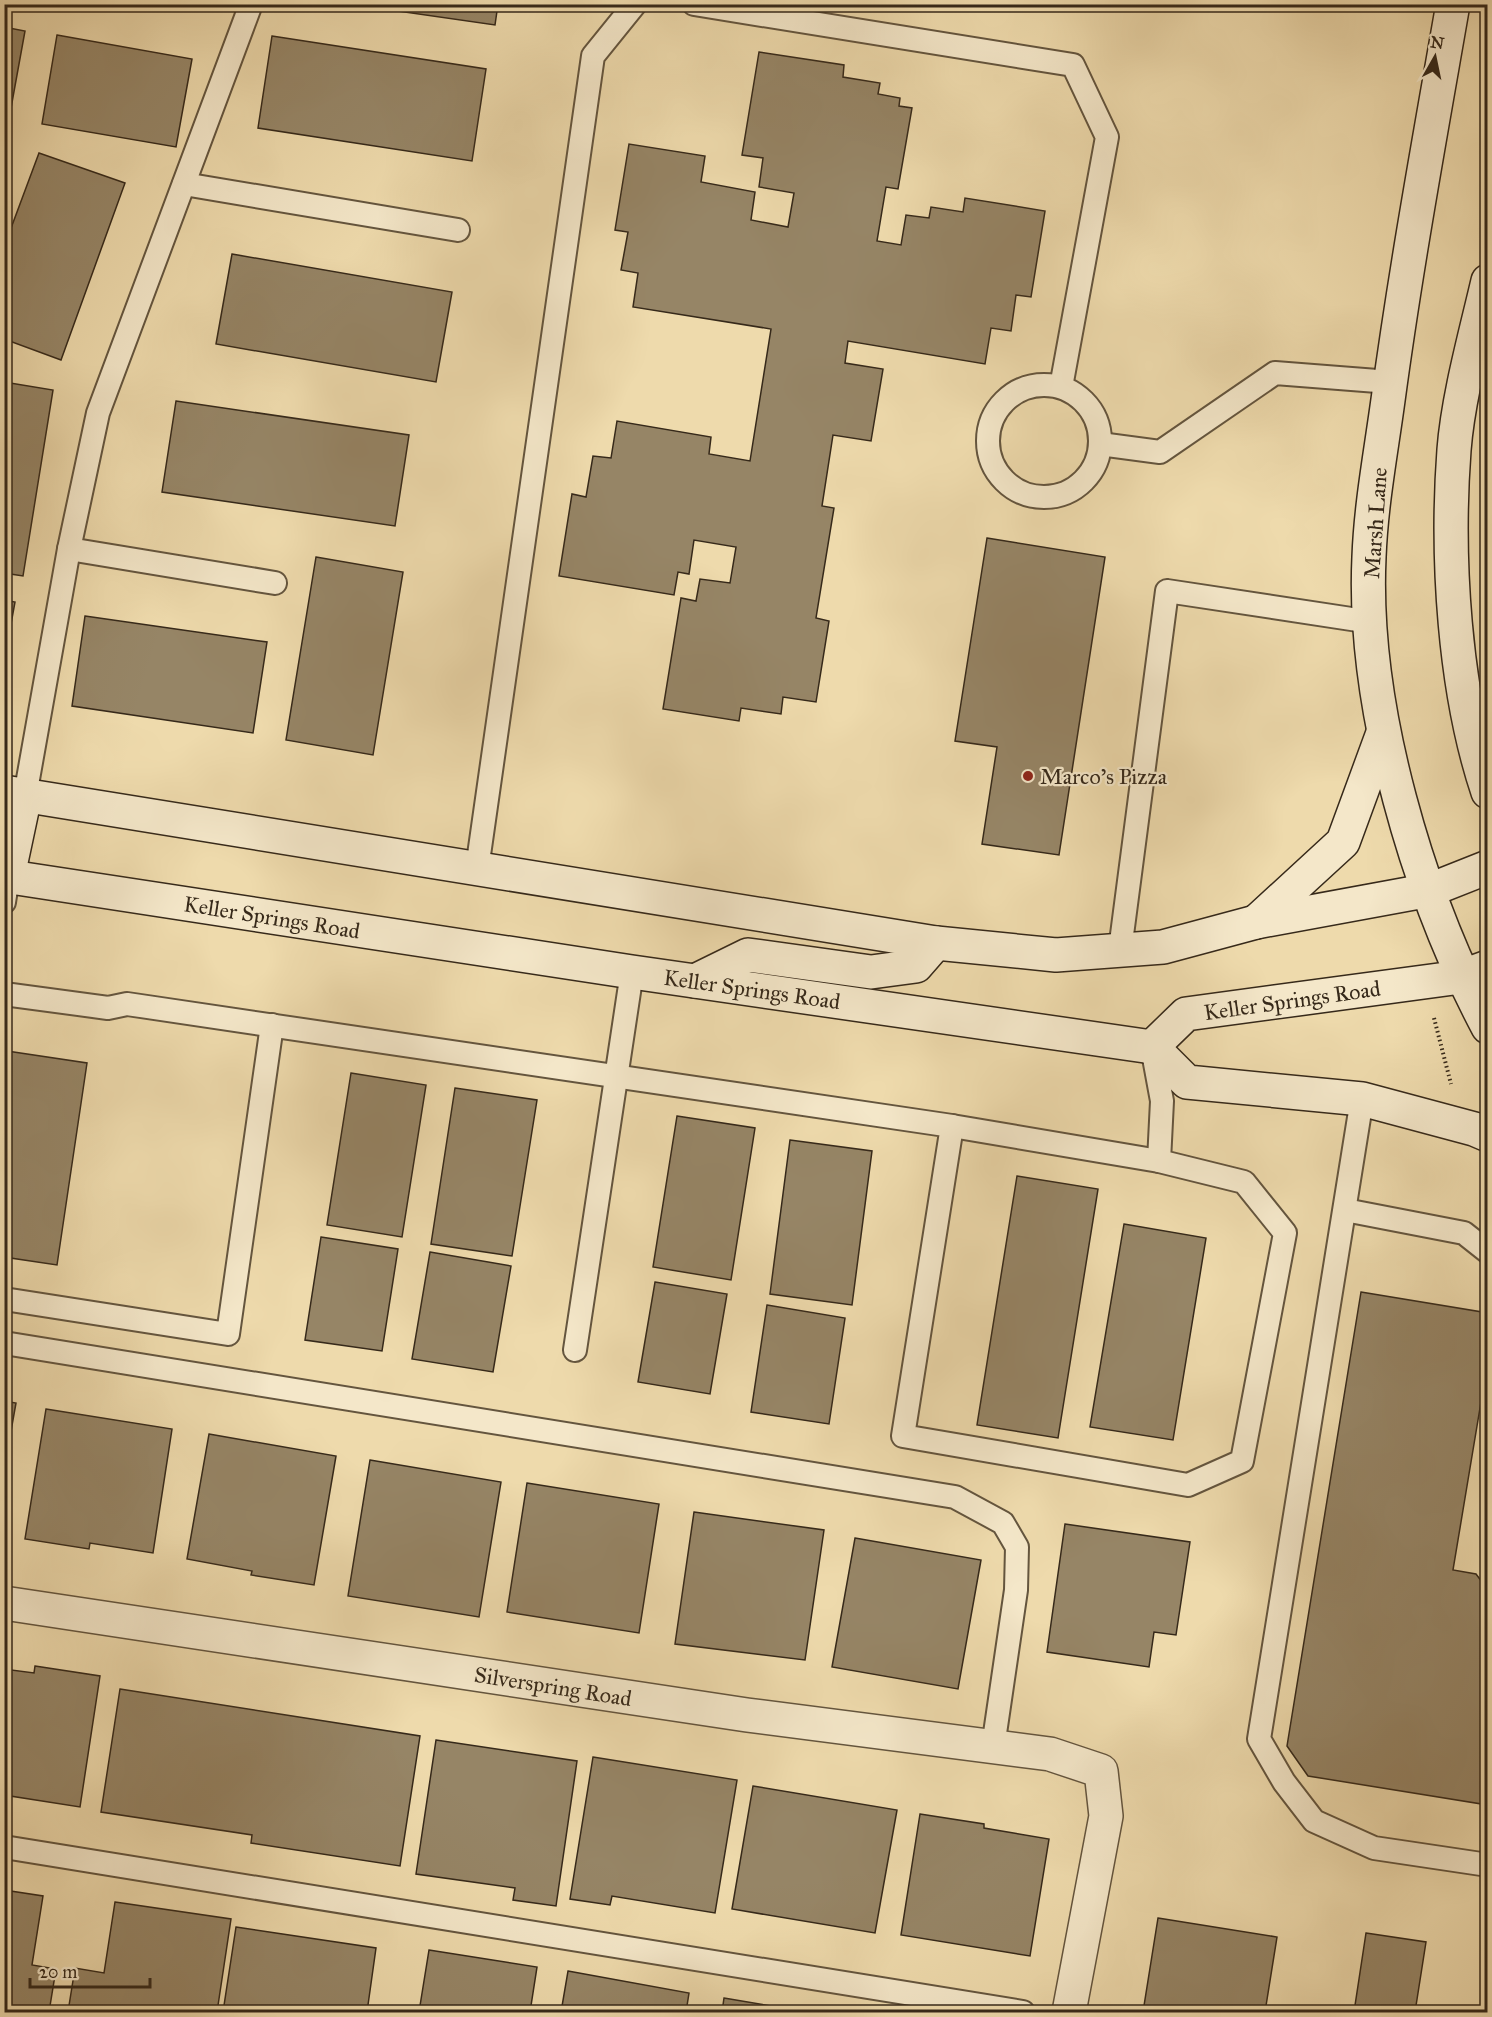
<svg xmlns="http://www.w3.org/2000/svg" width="1492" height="2017" viewBox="0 0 1492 2017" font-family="'IM FELL Great Primer',serif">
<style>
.building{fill:#968566;stroke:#36291a;stroke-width:1.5}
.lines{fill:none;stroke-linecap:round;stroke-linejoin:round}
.lane-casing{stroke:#64553e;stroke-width:26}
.street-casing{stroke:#64553e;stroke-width:36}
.secondary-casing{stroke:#36291a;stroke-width:36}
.path{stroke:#36291a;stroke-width:4;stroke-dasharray:1.5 3;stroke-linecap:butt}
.lane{stroke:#f4e7c9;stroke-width:22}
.street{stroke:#f4e7c9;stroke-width:33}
.secondary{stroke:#f4e7c9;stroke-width:33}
.poi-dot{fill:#8f2418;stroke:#f4e7c9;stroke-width:2}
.labels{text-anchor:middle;stroke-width:4.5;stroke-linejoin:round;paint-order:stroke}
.street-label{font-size:22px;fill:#36291a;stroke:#f4e7c9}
.poi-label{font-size:22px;fill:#36291a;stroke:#f4e7c9;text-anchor:start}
</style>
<rect width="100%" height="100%" fill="#eedaac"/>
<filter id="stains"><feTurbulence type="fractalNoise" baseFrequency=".00333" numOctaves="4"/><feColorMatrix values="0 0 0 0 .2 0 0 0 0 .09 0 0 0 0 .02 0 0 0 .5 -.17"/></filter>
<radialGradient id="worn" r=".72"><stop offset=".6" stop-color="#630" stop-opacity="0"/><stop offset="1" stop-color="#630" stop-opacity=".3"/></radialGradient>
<g class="building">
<polygon points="349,4 498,4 495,25"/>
<polygon points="4,27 25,31 9,119 4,118"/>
<polygon points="57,35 192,59 176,147 42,124"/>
<polygon points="272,36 486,69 472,161 258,128"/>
<polygon points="759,52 844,65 843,77 880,83 878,94 900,98 899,106 912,108 898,189 886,187 877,241 901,245 906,215 929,218 931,207 963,212 965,198 1045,211 1031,297 1016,295 1011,331 991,328 985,364 848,341 845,363 883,369 871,441 833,435 822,506 834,508 816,618 829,621 816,702 783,697 781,714 741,708 739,721 663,709 681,598 696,601 700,579 730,583 736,547 694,540 689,574 678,572 674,595 559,576 572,494 586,497 593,456 611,458 617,421 711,437 709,454 750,461 771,329 633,307 638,273 621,270 628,232 615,230 629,144 705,156 701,182 755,192 751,220 788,227 794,193 759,187 763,158 742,155"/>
<polygon points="39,153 125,183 61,360 4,339 4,247"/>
<polygon points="232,254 452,292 436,382 216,344"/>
<polygon points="4,382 53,390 23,576 4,573"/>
<polygon points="176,401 409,435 395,526 162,492"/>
<polygon points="987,538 1105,557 1059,855 982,844 997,747 955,741"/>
<polygon points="316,557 403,572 373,755 286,740"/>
<polygon points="4,600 15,602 4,662"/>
<polygon points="85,616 267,642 253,733 72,706"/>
<polygon points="7,1051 87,1063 57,1265 4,1257 4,1070"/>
<polygon points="351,1073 426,1085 402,1237 327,1225"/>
<polygon points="455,1088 537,1100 512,1256 431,1244"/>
<polygon points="677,1116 755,1128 731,1280 653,1267"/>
<polygon points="790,1140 872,1151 852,1305 770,1294"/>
<polygon points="1017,1176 1098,1189 1058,1438 977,1425"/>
<polygon points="1124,1224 1206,1238 1173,1440 1090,1427"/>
<polygon points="321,1237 398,1249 382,1351 305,1340"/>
<polygon points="430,1252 511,1266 493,1372 412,1359"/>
<polygon points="655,1282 727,1294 710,1394 638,1382"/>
<polygon points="1361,1292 1488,1313 1488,1360 1453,1570 1476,1574 1488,1590 1488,1805 1308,1776 1287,1746"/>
<polygon points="767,1305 845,1318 829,1424 751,1412"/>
<polygon points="4,1401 16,1403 4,1470"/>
<polygon points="46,1409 172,1429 153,1553 90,1543 89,1549 25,1539"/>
<polygon points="209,1434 336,1456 314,1585 251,1575 252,1571 187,1559"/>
<polygon points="370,1460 501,1482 479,1617 348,1596"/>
<polygon points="527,1483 659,1504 639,1633 507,1612"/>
<polygon points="694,1512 824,1530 805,1660 675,1644"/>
<polygon points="1065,1524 1190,1542 1176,1635 1154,1632 1149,1667 1047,1652"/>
<polygon points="855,1538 981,1560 958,1689 832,1667"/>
<polygon points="35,1666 100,1676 80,1807 4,1795 4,1669 34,1673"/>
<polygon points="120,1689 420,1736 400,1866 251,1843 252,1835 101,1812"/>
<polygon points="436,1740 577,1761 556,1906 513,1900 515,1888 416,1874"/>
<polygon points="593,1757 737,1780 715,1913 612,1896 610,1905 570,1899"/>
<polygon points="753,1786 897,1810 875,1933 732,1909"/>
<polygon points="920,1814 984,1824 984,1828 1049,1839 1030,1956 901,1935"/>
<polygon points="4,1890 43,1896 32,1965 56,1969 49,2012 4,2012"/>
<polygon points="115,1902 231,1919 217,2012 68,2012 75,1968 104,1973"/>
<polygon points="1158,1918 1277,1937 1265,2012 1143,2012"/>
<polygon points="236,1927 376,1948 367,2012 223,2012"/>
<polygon points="1366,1933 1426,1942 1415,2012 1354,2012"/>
<polygon points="429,1950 537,1967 530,2012 419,2012"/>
<polygon points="568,1971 689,1993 686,2012 561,2012"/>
<polygon points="724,1998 806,2012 722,2012"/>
</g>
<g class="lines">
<defs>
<g id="lane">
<polyline points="694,4 1073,65 1107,137 1061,387"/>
<polyline points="184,184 458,230"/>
<circle cx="1044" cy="441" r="56"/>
<polyline points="1100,444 1160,452 1275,373 1390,382"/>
<polyline points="69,549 275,583"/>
<polyline points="25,796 69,549 98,413 251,4"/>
<polyline points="477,869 593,56 635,4"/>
<polyline points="4,902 8,876"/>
<polyline points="1120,950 1167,591 1371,622"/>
<polyline points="4,994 108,1008 127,1004 952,1126 903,1436 1188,1485 1242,1461 1285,1233 1244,1182 1159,1161 1162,1101 1152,1047"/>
<polyline points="1362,1099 1259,1739 1284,1782 1314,1821 1374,1848 1488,1865"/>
<polyline points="952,1126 1159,1161"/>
<polyline points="1345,1210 1464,1233 1488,1252"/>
<polyline points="4,1299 228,1334 272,1025"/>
<polyline points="4,1343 955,1497 1003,1523 1017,1547 1016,1590 993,1747"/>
<polyline points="575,1350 632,972"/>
<polyline points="4,1847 1023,2012"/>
</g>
<polyline id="street" points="4,1603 747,1715 1050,1754 1101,1771 1106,1816 1069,2012"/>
<g id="secondary">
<path d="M1453,4C1430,136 1406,267 1388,400C1381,452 1371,504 1369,557C1362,707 1418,895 1488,1027"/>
<path d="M1488,281C1476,333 1458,397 1454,450C1446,557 1454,691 1488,792"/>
<polyline points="4,792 936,943 1056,955 1163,947 1256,922 1430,890 1488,867"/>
<polyline points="4,876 632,972 1152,1047"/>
<polyline points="8,876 25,796"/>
<polyline points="1256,922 1343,842 1383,733"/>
<polyline points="695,981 748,955 871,972 916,966 936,943"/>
<polyline points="1152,1047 1187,1082 1362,1099 1474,1129 1488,1135"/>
<polyline points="1152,1047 1186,1014 1461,977 1488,967"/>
</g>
</defs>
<use href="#lane" class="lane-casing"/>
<use href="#street" class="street-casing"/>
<use href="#secondary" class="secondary-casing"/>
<polyline class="path" points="1434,1018 1451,1084"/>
<use href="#lane" class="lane"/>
<use href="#street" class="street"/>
<use href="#secondary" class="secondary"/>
</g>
<circle class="poi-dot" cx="1028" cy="776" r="6"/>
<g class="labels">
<g class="street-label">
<text transform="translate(1375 523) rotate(-86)" y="8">Marsh Lane</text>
<text transform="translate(272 917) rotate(9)" y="8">Keller Springs Road</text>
<text transform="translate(752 989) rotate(8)" y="8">Keller Springs Road</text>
<text transform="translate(1292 1000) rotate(-8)" y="8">Keller Springs Road</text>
<text transform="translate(553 1686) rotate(9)" y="8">Silverspring Road</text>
</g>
<g class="poi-label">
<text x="1040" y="784">Marco's Pizza</text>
</g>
</g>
<rect width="1492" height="2017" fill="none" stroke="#eedaac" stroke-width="24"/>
<rect x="6" y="6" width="1480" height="2005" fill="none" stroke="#36291a" stroke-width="3"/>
<rect x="12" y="12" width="1468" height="1993" fill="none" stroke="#36291a" stroke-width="1.5"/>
<g transform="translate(1435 57) rotate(9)" stroke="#f4e7c9" stroke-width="4.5" paint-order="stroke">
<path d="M0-4.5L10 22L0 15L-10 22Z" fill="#36291a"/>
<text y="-9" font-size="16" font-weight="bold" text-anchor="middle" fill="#36291a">N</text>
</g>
<path d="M30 1978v9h120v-9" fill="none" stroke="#36291a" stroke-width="3"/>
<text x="39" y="1978" font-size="18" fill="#36291a" stroke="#f4e7c9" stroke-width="4.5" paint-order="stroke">20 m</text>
<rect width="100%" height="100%" filter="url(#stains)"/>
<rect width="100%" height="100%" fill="url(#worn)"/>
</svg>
